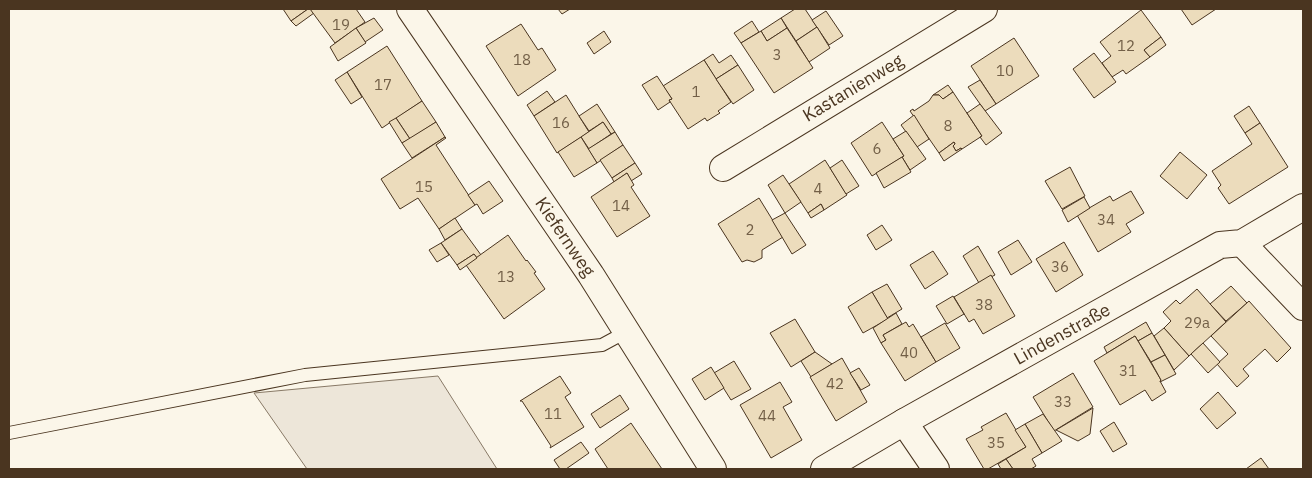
<svg xmlns="http://www.w3.org/2000/svg" width="1312" height="478" viewBox="0 0 1312 478" font-family="'IBM Plex Sans',sans-serif">
<style>
.green{fill:#ede6d9;stroke:#887966}
.building{fill:#ecdcbc;stroke:#4a3520}
.lines{fill:none;stroke-linecap:round;stroke-linejoin:round}
.lane-casing{stroke:#4a3520;stroke-width:14}
.street-casing{stroke:#4a3520;stroke-width:28}
.lane{stroke:#fbf6e9;stroke-width:12}
.street{stroke:#fbf6e9;stroke-width:26}
.labels{text-anchor:middle;stroke-width:4;stroke-linejoin:round;paint-order:stroke}
.number-label{font-size:15px;fill:#725f47}
.street-label{font-size:18px;fill:#4a3520;stroke:#fbf6e9}
</style>
<rect width="100%" height="100%" fill="#fbf6e9"/>
<polygon class="green" points="438,376 497,469 307,469 254,393"/>
<g class="building">
<polygon points="283,9 308,9 291,21"/>
<polygon points="308,9 310,9 314,13 296,26 291,21"/>
<polygon points="310,9 356,9 365,22 335,43"/>
<polygon points="558,9 570,9 562,14"/>
<polygon points="795,9 805,9 817,27 796,41 781,18"/>
<polygon points="1181,9 1216,9 1192,25"/>
<polygon points="1141,10 1161,37 1144,50 1150,57 1126,74 1123,70 1112,77 1102,63 1111,56 1100,42"/>
<polygon points="826,11 843,36 829,45 812,20"/>
<polygon points="374,18 383,30 365,42 356,28"/>
<polygon points="781,18 787,28 767,41 761,31"/>
<polygon points="752,21 759,32 741,43 734,33"/>
<polygon points="521,24 538,50 542,48 556,70 518,96 486,46"/>
<polygon points="817,27 830,48 809,62 796,41"/>
<polygon points="356,28 366,43 338,61 330,47"/>
<polygon points="787,28 813,68 774,93 741,43 761,31 767,41"/>
<polygon points="604,31 611,42 594,54 587,43"/>
<polygon points="1161,37 1166,45 1150,57 1144,50"/>
<polygon points="1014,38 1039,76 996,104 971,66"/>
<polygon points="387,46 422,101 382,128 347,72"/>
<polygon points="1094,53 1116,82 1094,98 1073,69"/>
<polygon points="713,54 719,63 731,55 738,65 716,79 704,60"/>
<polygon points="704,60 731,102 718,111 720,113 707,121 705,118 688,129 669,100 672,99 663,86"/>
<polygon points="738,65 754,90 733,104 716,79"/>
<polygon points="347,72 362,97 351,104 335,80"/>
<polygon points="657,76 672,99 669,100 670,102 658,110 642,85"/>
<polygon points="980,80 996,104 985,111 968,87"/>
<polygon points="948,85 953,92 943,99 939,95 933,95"/>
<polygon points="547,91 555,102 534,116 527,105"/>
<polygon points="953,92 982,136 962,149 961,148 956,151 953,146 955,144 954,142 939,153 910,111 913,109 914,111 929,101 933,95 939,95 943,99"/>
<polygon points="566,95 589,132 557,153 534,116"/>
<polygon points="422,101 436,122 410,139 396,118"/>
<polygon points="597,104 615,132 611,134 603,122 589,131 579,116"/>
<polygon points="980,104 1002,133 986,145 980,137 982,136 967,113"/>
<polygon points="1249,106 1260,123 1245,133 1234,116"/>
<polygon points="914,115 929,139 917,147 901,125"/>
<polygon points="396,118 410,139 402,143 389,122"/>
<polygon points="436,122 445,137 412,158 402,143"/>
<polygon points="603,122 611,134 589,149 581,137"/>
<polygon points="882,122 904,156 872,176 851,143"/>
<polygon points="1260,123 1288,167 1229,204 1218,188 1221,185 1212,171 1252,144 1245,133"/>
<polygon points="906,131 926,159 910,170 902,157 904,156 893,139"/>
<polygon points="615,132 623,145 597,163 588,149"/>
<polygon points="445,137 446,138 436,145 475,205 439,229 418,198 400,209 381,179"/>
<polygon points="581,137 597,163 574,177 558,152"/>
<polygon points="954,142 955,144 953,146 956,151 961,148 962,149 944,161 939,153"/>
<polygon points="623,145 635,163 612,178 600,160"/>
<polygon points="1180,152 1207,175 1187,199 1160,176"/>
<polygon points="902,157 911,172 884,188 876,173"/>
<polygon points="825,160 847,195 824,210 821,204 808,213 789,184"/>
<polygon points="842,160 859,186 846,194 830,168"/>
<polygon points="635,163 642,174 631,181 627,173 614,182 612,178"/>
<polygon points="1070,167 1085,196 1062,209 1045,181"/>
<polygon points="627,173 634,185 631,187 650,216 617,237 591,197"/>
<polygon points="783,175 801,202 785,213 768,185"/>
<polygon points="489,181 503,201 483,214 477,204 475,205 468,195"/>
<polygon points="1131,191 1144,213 1126,224 1131,232 1098,252 1077,215 1110,196 1113,201"/>
<polygon points="1084,197 1090,208 1068,222 1062,210"/>
<polygon points="759,198 783,237 762,250 762,258 754,262 747,260 742,262 718,224"/>
<polygon points="821,204 824,210 811,218 808,213"/>
<polygon points="785,213 806,245 792,254 772,220"/>
<polygon points="455,218 462,229 445,240 439,229"/>
<polygon points="882,225 892,240 876,250 867,235"/>
<polygon points="462,229 481,255 477,258 474,254 457,265 441,243"/>
<polygon points="508,235 526,261 527,260 536,272 534,273 545,289 504,319 466,265"/>
<polygon points="1018,240 1032,262 1011,275 998,252"/>
<polygon points="1064,242 1083,275 1056,292 1036,259"/>
<polygon points="441,243 449,255 437,262 429,250"/>
<polygon points="978,246 995,275 979,283 963,256"/>
<polygon points="933,251 948,274 925,289 910,265"/>
<polygon points="474,254 477,258 460,270 457,265"/>
<polygon points="991,275 1015,316 983,334 974,319 969,322 954,297"/>
<polygon points="887,284 902,309 887,318 872,292"/>
<polygon points="1231,286 1247,303 1226,321 1210,304"/>
<polygon points="1197,289 1226,322 1189,356 1164,328 1171,321 1163,312 1176,300 1180,304"/>
<polygon points="872,292 888,319 863,333 848,307"/>
<polygon points="953,296 964,314 947,324 936,306"/>
<polygon points="1249,301 1291,348 1277,362 1265,349 1243,369 1249,376 1237,387 1217,364 1228,354 1211,336"/>
<polygon points="896,313 902,324 883,335 886,340 881,343 873,328"/>
<polygon points="795,319 815,352 791,367 770,333"/>
<polygon points="906,322 909,327 913,324 936,362 905,381 881,343 886,340 883,335"/>
<polygon points="1146,322 1152,333 1138,341 1135,336 1107,353 1104,347"/>
<polygon points="945,323 960,348 936,362 921,337"/>
<polygon points="1164,328 1189,356 1174,370 1154,336"/>
<polygon points="1152,333 1165,355 1151,362 1138,341"/>
<polygon points="1135,336 1161,380 1160,381 1166,392 1152,401 1145,390 1120,405 1094,361"/>
<polygon points="1203,343 1220,362 1208,373 1191,354"/>
<polygon points="815,352 832,364 811,377 801,361"/>
<polygon points="1165,355 1176,374 1160,382 1161,380 1151,362"/>
<polygon points="842,358 867,402 836,421 810,377"/>
<polygon points="734,361 751,389 731,400 714,373"/>
<polygon points="711,367 724,388 705,400 692,379"/>
<polygon points="859,368 870,385 861,390 850,373"/>
<polygon points="1073,373 1093,407 1054,431 1033,397"/>
<polygon points="560,376 571,393 565,397 584,427 550,448 551,446 522,401 520,401"/>
<polygon points="780,382 792,402 783,407 802,440 771,458 740,405"/>
<polygon points="1218,392 1236,413 1217,429 1200,409"/>
<polygon points="620,395 629,409 600,428 591,414"/>
<polygon points="1093,408 1090,434 1078,441 1056,430"/>
<polygon points="1006,413 1026,447 988,469 984,469 966,439 983,430 981,427"/>
<polygon points="1043,414 1062,441 1042,453 1025,424"/>
<polygon points="1114,422 1127,444 1113,452 1100,431"/>
<polygon points="631,423 662,469 608,469 595,449"/>
<polygon points="1025,424 1042,453 1032,459 1036,466 1031,469 1013,469 1006,459 1026,447 1015,430"/>
<polygon points="581,442 589,453 566,469 560,469 554,460"/>
<polygon points="1261,458 1269,469 1246,469"/>
<polygon points="1006,459 1013,469 1001,469 998,464"/>
</g>
<g class="lines">
<defs>
<polyline id="lane" points="9,433 305,375 602,345 626,332"/>
<g id="street">
<polyline points="410,9 591,275 713,469"/>
<polyline points="723,168 984,9"/>
<polyline points="1242,243 1303,307"/>
<polyline points="904,422 936,469"/>
<polyline points="824,469 904,422 1220,245 1242,243 1303,207"/>
</g>
</defs>
<use href="#lane" class="lane-casing"/>
<use href="#street" class="street-casing"/>
<use href="#lane" class="lane"/>
<use href="#street" class="street"/>
</g>
<g class="labels">
<g class="number-label">
<text x="341" y="30">19</text>
<text x="1126" y="51">12</text>
<text x="777" y="60">3</text>
<text x="522" y="65">18</text>
<text x="1005" y="76">10</text>
<text x="383" y="90">17</text>
<text x="696" y="97">1</text>
<text x="561" y="128">16</text>
<text x="948" y="131">8</text>
<text x="877" y="154">6</text>
<text x="424" y="192">15</text>
<text x="818" y="194">4</text>
<text x="621" y="211">14</text>
<text x="1106" y="225">34</text>
<text x="750" y="235">2</text>
<text x="1060" y="272">36</text>
<text x="506" y="282">13</text>
<text x="984" y="310">38</text>
<text x="1197" y="328">29a</text>
<text x="909" y="358">40</text>
<text x="1128" y="376">31</text>
<text x="835" y="389">42</text>
<text x="1063" y="407">33</text>
<text x="553" y="419">11</text>
<text x="767" y="421">44</text>
<text x="996" y="448">35</text>
</g>
<g class="street-label">
<text transform="translate(853 88) rotate(-31)" y="6">Kastanienweg</text>
<text transform="translate(565 237) rotate(56)" y="6">Kiefernweg</text>
<text transform="translate(1062 334) rotate(-29)" y="6">Lindenstraße</text>
</g>
</g>
<rect width="1312" height="478" fill="none" stroke="#4a3520" stroke-width="20"/>
</svg>
